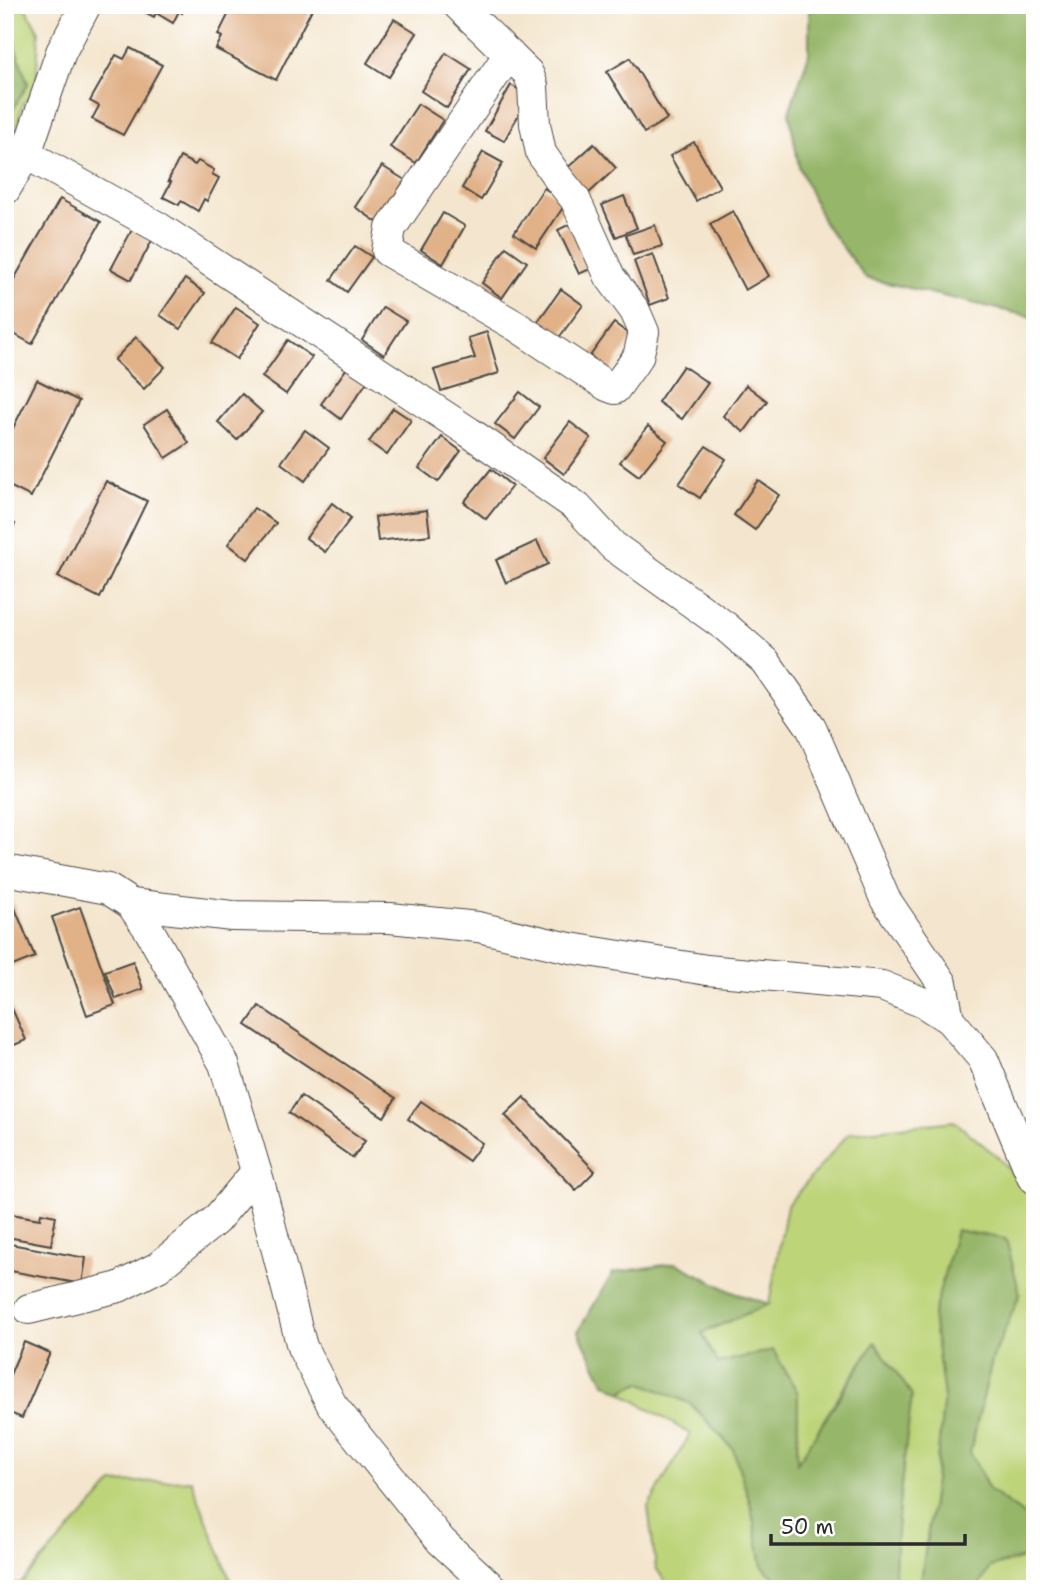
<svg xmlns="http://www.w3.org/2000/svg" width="1040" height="1594" viewBox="0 0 1040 1594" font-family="'Shantell Sans',sans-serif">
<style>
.green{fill:#bdd479;stroke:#748052;stroke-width:2}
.forest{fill:#96b669;stroke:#60704a;stroke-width:2}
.building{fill:#e1b187}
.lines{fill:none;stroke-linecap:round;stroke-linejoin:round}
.minor-casing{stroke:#494743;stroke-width:32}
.minor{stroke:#fff;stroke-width:30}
</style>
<rect width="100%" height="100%" fill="#fff"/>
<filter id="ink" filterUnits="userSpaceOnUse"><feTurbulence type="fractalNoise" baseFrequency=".0143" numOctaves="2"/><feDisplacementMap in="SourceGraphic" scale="14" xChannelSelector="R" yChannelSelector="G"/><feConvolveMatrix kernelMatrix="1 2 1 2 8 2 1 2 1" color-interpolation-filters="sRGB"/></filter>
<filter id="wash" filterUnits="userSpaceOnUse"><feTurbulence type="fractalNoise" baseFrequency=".00686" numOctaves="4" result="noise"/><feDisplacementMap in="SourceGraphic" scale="28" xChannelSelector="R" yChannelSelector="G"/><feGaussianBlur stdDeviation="1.57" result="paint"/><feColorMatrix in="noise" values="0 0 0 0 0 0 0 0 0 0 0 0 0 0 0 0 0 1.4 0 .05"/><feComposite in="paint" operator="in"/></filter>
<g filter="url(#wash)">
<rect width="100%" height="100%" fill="#f4e6ce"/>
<g class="green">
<polygon points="5,5 24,5 39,32 36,91 23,103 10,155 5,164 5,122 28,84 5,19"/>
<polygon points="954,1121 998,1157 1035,1200 1035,1465 1031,1471 1035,1473 1035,1523 989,1490 970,1452 992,1360 1020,1294 933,1316 944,1396 935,1481 920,1589 895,1589 895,1549 901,1486 875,1343 841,1392 797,1464 798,1393 717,1363 702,1333 769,1304 787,1205 849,1133"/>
<polygon points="640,1382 691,1404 733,1449 751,1506 762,1566 787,1589 670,1589 656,1568 648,1507 690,1434 621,1392"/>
<polygon points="191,1480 234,1589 5,1589 5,1586 21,1583 113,1483"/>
<polygon points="1035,1555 1035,1589 977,1589 990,1567"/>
</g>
<g class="forest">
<polygon points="809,5 1035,5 1035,314 1032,317 866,278 824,223 799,167 789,112 809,54"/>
<polygon points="5,19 28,84 5,122"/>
<polygon points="956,1230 1006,1239 1020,1294 992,1360 970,1452 989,1490 1035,1523 1035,1555 990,1567 977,1589 920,1589 935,1481 944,1396 933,1316"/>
<path d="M676,1263L732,1292L769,1304L702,1333L718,1363L773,1350L798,1393L797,1463L875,1342L912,1395C904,1459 895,1524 895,1589H787L762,1566L751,1506L733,1449L691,1404L640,1382L621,1392L604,1382L578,1331L613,1273Z"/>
</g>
<g id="blocks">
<g class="building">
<polygon points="140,5 186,5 182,13 179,11 173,23 156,13 154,17 139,9"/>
<polygon points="233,5 314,5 276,80 216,49 222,37 218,35"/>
<polygon points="394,19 417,33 389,77 367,63"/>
<polygon points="130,48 162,65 123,135 92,119 99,106 90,101 116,55 124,59"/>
<polygon points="446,53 471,69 447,108 421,91"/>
<polygon points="630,58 667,119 644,133 607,72"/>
<polygon points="511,85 529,96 504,141 485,131"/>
<polygon points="418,104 443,120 416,163 390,147"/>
<polygon points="694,142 720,187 696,201 670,156"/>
<polygon points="594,144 616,168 587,195 565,170"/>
<polygon points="483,152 503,163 481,200 462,188"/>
<polygon points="180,157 195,165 198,161 214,170 212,174 219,178 207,201 204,199 198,211 181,201 179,205 163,197 171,182 168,181"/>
<polygon points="382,166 405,180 377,222 355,207"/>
<polygon points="544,188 566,203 536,248 514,233"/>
<polygon points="624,196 637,228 616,237 602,205"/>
<polygon points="60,199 101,222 32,344 5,329 5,295"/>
<polygon points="733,211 769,276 745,290 710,224"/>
<polygon points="443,213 465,226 443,264 421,250"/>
<polygon points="578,220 599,265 579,274 558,230"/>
<polygon points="135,224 155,235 131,280 111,269"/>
<polygon points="655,225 662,246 633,255 626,235"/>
<polygon points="355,246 372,257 347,292 331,280"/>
<polygon points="506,247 527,262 502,298 482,283"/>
<polygon points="653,254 669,298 650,305 634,261"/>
<polygon points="185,279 205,293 180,329 160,315"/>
<polygon points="561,289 583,305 558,339 536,324"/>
<polygon points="236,307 260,323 237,359 212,343"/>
<polygon points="383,307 406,321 384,355 362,340"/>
<polygon points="614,323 633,337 610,371 590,356"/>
<polygon points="487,332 499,373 441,391 434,370 475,358 468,338"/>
<polygon points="136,337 165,367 144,389 114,360"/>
<polygon points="288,340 312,357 286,394 262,377"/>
<polygon points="683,366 708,383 682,419 658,402"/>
<polygon points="347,368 367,382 341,419 321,404"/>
<polygon points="37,380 79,401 31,497 5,484 5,444"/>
<polygon points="746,385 767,401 744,432 723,416"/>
<polygon points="520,392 539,407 515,439 495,424"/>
<polygon points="242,394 262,412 237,440 218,422"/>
<polygon points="393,408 411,420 387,455 369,442"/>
<polygon points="167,409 189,443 166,458 144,424"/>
<polygon points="570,422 591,438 564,474 543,458"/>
<polygon points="648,426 667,441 639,476 620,462"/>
<polygon points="305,430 329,448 305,481 281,463"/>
<polygon points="442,437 461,451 438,482 419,468"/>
<polygon points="706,446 726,459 700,498 679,484"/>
<polygon points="491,469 512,486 486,519 464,502"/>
<polygon points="758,480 779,495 755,530 734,515"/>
<polygon points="106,481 147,501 100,598 58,577"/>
<polygon points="332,503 351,518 325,552 306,538"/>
<polygon points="254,508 276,523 248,559 228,544"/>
<polygon points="427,510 430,535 378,541 375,517"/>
<polygon points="5,519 15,524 5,544"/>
<polygon points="537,541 548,564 506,583 496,560"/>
<polygon points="5,884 35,957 5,969"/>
<polygon points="80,907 115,1005 87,1015 52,917"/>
<polygon points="133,961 143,989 116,999 105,971"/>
<polygon points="9,1002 26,1040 5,1049 5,1004"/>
<polygon points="259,1006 396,1098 384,1117 246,1025"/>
<polygon points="301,1096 365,1141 353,1158 289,1113"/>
<polygon points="524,1097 595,1171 576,1190 505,1115"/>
<polygon points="421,1101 482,1143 469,1161 408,1119"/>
<polygon points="41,1213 56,1216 51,1245 7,1237 11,1214 40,1219"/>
<polygon points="5,1243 86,1258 82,1284 5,1270"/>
<polygon points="24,1342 50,1353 22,1418 5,1411 5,1386"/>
</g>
</g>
</g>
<g filter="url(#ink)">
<use href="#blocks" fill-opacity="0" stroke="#494743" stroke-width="2"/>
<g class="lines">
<defs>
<g id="minor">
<polyline points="458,5 528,73 533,86 535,124 541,153 558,178 575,199 610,277 635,311 644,332 638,357 615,389 607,386 516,326 387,251 391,228 509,54"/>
<polyline points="26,154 158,227 469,432 577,507 613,546 726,627 765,661 811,727 885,899 942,983 949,1019"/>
<polyline points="5,190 26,154 61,52 86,5"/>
<polyline points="5,870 108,889 131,904 148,928 224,1064 259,1181 302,1347 332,1405 441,1541 493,1589"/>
<polyline points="131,904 232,916 390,918 478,927 570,948 707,970 882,986 924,1003 949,1019 983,1059 1032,1176 1035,1179"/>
<polyline points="29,1309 119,1287 158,1267 216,1220 256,1172"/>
</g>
</defs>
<use href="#minor" class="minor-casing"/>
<use href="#minor" class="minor"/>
</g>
</g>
<rect width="1040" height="1594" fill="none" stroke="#fff" stroke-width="28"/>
<path d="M771 1534v10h194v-10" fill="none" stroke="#2b2b2b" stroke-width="3.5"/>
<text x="781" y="1534" font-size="21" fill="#2b2b2b" stroke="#ffffff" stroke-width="5" paint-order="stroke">50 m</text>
</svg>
